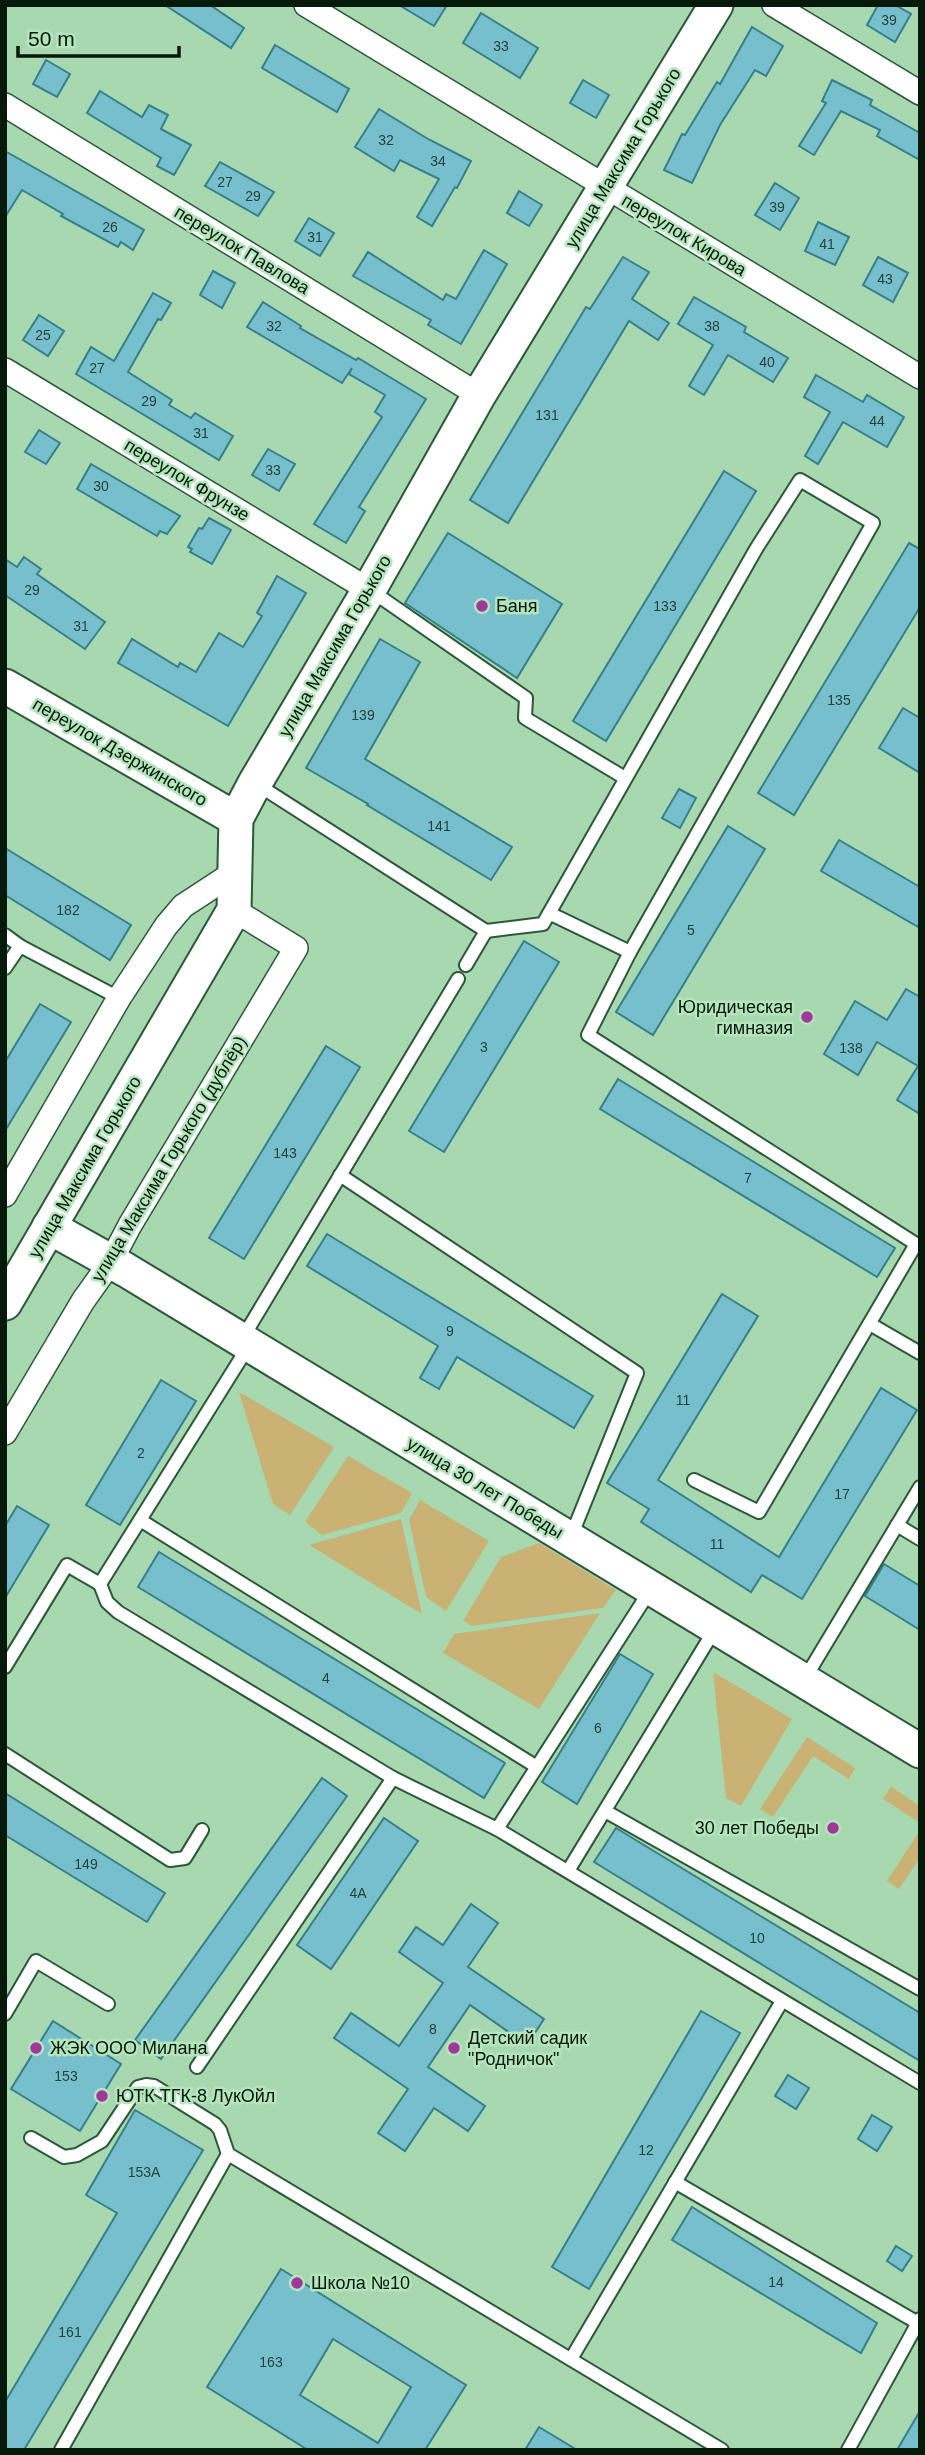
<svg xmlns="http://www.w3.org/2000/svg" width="925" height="2455" viewBox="0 0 925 2455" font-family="Helvetica,sans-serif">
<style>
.green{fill:#c9b273}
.building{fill:#77bfcc;stroke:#36808c;stroke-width:2;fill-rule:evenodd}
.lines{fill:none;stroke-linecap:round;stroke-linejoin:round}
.lane-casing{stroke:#2b5836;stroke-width:16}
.street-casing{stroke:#2b5836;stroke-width:26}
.secondary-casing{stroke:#2b5836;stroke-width:37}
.lane{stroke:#fff;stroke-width:12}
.street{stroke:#fff;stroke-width:23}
.secondary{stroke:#fff;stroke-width:33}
.poi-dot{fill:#a0389b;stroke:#b4e5bc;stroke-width:2.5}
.labels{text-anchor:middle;stroke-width:5;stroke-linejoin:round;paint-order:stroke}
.number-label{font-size:14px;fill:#23423b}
.street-label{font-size:18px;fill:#07190b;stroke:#b4e5bc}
.poi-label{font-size:18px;fill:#07190b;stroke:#b4e5bc;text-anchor:start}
</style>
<rect width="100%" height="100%" fill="#a7d8b0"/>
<g class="green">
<polygon points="239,1392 334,1447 290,1515 273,1504"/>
<polygon points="348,1456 412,1493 401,1513 322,1535 305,1522"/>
<polygon points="420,1500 489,1541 446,1611 426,1597 409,1520"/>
<polygon points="401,1519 422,1614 309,1545"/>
<polygon points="539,1543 616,1590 603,1608 472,1626 463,1621 501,1557"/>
<polygon points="600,1613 539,1709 443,1653 454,1634"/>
<polygon points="713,1672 792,1719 741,1806 726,1798"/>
<polygon points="807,1737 855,1768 849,1779 813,1756 773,1817 760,1809"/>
<polygon points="891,1787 920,1806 920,1823 883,1799"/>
<polygon points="920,1830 920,1858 899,1889 887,1881"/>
</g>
<g class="building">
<polygon points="165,5 210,5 244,28 231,48"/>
<polygon points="399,5 447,5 434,26"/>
<polygon points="878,5 895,5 911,14 895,42 867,25"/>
<polygon points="481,13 538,48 520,78 463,43"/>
<polygon points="752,27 783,46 766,76 755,70 720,125 692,183 664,170 682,134 685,135 717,82 720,84"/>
<polygon points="275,45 349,89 337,112 262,68"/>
<polygon points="46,60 70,74 57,97 33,84"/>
<polygon points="583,80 609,95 596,118 570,103"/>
<polygon points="832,80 872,100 870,105 920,133 920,160 877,136 880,130 841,111 814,155 799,146 826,103 822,101"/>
<polygon points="100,91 142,117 149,105 168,115 161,129 191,145 174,175 157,166 161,158 87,113"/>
<polygon points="379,109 428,139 471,161 457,188 455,187 432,226 417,217 439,179 400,160 394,171 355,147"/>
<polygon points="5,151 144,230 133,250 121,242 118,247 61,216 63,214 22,190 5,217"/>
<polygon points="220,162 274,192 258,216 205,186"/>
<polygon points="775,183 799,198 780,230 755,215"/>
<polygon points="519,191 542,205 529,226 507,213"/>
<polygon points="309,218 334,233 320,256 295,241"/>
<polygon points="818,222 849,237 835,265 805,251"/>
<polygon points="484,250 507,264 461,344 428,325 431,320 353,276 368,252 443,300 446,294 456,299"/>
<polygon points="623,257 649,272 632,299 669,323 658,340 629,321 508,523 470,500 586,307 590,309"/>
<polygon points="878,257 908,273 893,302 863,285"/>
<polygon points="213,271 235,283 222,308 200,295"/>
<polygon points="153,293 171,303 161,320 158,319 128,372 172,400 169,405 191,418 195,413 233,436 219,460 76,374 91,347 114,361"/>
<polygon points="694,297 746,327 744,332 788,358 773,382 728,355 704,395 689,386 713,345 678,324"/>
<polygon points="263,302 301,326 300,328 356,360 358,358 426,399 359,507 365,511 346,543 314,524 382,417 375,412 385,395 349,374 352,368 342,383 247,327"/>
<polygon points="39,315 64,331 48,356 23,340"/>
<polygon points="816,375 863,402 867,395 904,417 887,447 843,422 818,464 805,456 830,412 804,397"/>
<polygon points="39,430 60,443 46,464 25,452"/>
<polygon points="268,449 295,464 279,491 252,475"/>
<polygon points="91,464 180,516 167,534 160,531 157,536 77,489"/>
<polygon points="724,471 756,491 606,741 573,721"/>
<polygon points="209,518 231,530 212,564 190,552 192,549 188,547 199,528 202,529"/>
<polygon points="448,533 562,604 517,678 405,603"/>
<polygon points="909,543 920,549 920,607 794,815 758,793"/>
<polygon points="24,557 41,569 37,574 105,622 85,649 5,595 5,559 17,567"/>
<polygon points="277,576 306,593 228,726 118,663 132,639 178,667 180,663 196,672 219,633 243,647 262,616 257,613"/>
<polygon points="380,639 420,662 365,759 512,847 491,880 367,805 368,804 306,768"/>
<polygon points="903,708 920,718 920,773 879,748"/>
<polygon points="679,789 696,798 680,828 662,818"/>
<polygon points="728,826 765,849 653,1035 616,1012"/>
<polygon points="839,840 920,887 920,928 821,871"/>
<polygon points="5,848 131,925 110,960 5,895"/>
<polygon points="524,941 559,962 444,1152 409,1131"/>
<polygon points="906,989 920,997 920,1114 897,1100 918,1066 877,1042 858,1075 824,1054 855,1001 887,1020"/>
<polygon points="40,1004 71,1022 5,1131 5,1062"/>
<polygon points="326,1046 360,1067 244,1259 209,1238"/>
<polygon points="618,1079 895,1248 877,1277 600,1109"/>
<polygon points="327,1234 593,1396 574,1428 457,1357 439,1389 420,1378 438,1346 307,1266"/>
<polygon points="722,1294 758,1316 658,1480 779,1557 881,1388 917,1410 802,1599 762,1575 751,1592 641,1522 649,1509 607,1483"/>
<polygon points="161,1380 196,1401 120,1525 86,1505"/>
<polygon points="17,1506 49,1525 5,1598 5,1526"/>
<polygon points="159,1552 505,1763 484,1798 138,1587"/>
<polygon points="884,1564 920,1586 920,1630 865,1596"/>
<polygon points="620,1654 653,1674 577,1804 542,1782"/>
<polygon points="322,1778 347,1796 161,2059 135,2040"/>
<polygon points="5,1793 165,1893 147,1922 5,1835"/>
<polygon points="384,1818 418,1841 331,1969 297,1945"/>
<polygon points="616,1828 920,2013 920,2061 594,1862"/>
<polygon points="471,1904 498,1923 468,1967 544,2019 527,2045 470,2005 428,2067 485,2106 468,2131 434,2108 405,2151 378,2133 408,2089 334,2038 351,2013 399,2046 443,1983 399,1952 416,1927 443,1945"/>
<polygon points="701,2011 740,2033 589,2289 552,2267"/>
<polygon points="53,2021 121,2064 80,2131 11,2089"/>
<polygon points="788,2075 809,2088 796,2109 775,2096"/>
<polygon points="135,2110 203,2150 24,2450 5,2450 5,2402 117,2213 86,2195"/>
<polygon points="872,2115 892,2127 877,2151 858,2139"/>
<polygon points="692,2207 877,2323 861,2353 672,2240"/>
<polygon points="896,2246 912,2256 902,2271 887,2261"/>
<path d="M281,2269L466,2385L425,2450H308L207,2387ZM333,2339L411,2387L378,2443L300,2395Z"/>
<polygon points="920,2411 920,2450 897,2450"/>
<polygon points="539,2427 577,2450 525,2450"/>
</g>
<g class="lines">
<defs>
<g id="lane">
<polyline points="370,590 526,698 525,718 625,778"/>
<polyline points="255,783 486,931 466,965"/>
<polyline points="486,931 543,924 756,549 800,480 873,523 630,952 549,913"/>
<polyline points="5,935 20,946"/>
<polyline points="630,952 588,1035 916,1244 759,1512 694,1480"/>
<polyline points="5,968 20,946 119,998"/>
<polyline points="340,1175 637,1373 570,1539"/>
<polyline points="870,1324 920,1353"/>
<polyline points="242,1339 458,979"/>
<polyline points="140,1520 537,1767"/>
<polyline points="897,1525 920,1539"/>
<polyline points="100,1584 107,1602 118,1612 393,1778 497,1829 920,2083"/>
<polyline points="5,1667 67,1565 100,1584 248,1347"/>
<polyline points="804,1680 920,1487"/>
<polyline points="5,1754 170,1860 185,1858 202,1830"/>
<polyline points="605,1811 920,1989"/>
<polyline points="497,1829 651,1589"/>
<polyline points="568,1871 715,1629"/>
<polyline points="5,2014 36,1961 108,2004"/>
<polyline points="197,2067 393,1778"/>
<polyline points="31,2138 64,2157 77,2155 102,2141 138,2087 146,2085 154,2086 215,2124 220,2130 228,2154 722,2450"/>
<polyline points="675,2182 918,2323"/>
<polyline points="571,2359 782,2001"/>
<polyline points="61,2450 228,2154"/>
<polyline points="848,2450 920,2319"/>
</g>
<g id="street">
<polyline points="306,5 920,377"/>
<polyline points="774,5 920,93"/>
<polyline points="5,105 479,395"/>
<polyline points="5,370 369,590"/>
<polyline points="5,1195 119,998 166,926 183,906 235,872"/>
<polyline points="5,1433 83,1301 110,1263 130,1225 296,948 234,910"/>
</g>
<g id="secondary">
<polyline points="5,686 236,819"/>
<polyline points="49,1227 126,1270 920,1751"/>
<polyline points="5,1303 234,910 236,819 255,783 369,590 479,395 716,5"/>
</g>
</defs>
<use href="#lane" class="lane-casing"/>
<use href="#street" class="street-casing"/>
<use href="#secondary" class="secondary-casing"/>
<use href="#lane" class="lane"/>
<use href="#street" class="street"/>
<use href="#secondary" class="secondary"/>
</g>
<g class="poi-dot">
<circle cx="482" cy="606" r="7"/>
<circle cx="807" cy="1017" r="7"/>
<circle cx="833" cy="1828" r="7"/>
<circle cx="36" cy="2048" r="7"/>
<circle cx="454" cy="2048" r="7"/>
<circle cx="102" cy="2096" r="7"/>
<circle cx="297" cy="2283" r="7"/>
</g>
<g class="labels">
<g class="number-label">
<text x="889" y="25">39</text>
<text x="501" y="51">33</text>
<text x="386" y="145">32</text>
<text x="438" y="166">34</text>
<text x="225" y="187">27</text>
<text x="253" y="201">29</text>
<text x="777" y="212">39</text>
<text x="110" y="232">26</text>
<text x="315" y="242">31</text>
<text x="827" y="249">41</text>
<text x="885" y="284">43</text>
<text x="274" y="331">32</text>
<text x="712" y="331">38</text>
<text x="43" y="340">25</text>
<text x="767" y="367">40</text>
<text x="97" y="373">27</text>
<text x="149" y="406">29</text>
<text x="547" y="420">131</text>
<text x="877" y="426">44</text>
<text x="201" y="438">31</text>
<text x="273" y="475">33</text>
<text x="101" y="491">30</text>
<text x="32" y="595">29</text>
<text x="665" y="611">133</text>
<text x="81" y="631">31</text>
<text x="839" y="705">135</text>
<text x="363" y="720">139</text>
<text x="439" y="831">141</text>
<text x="68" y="915">182</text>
<text x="691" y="935">5</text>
<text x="484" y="1052">3</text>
<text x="851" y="1053">138</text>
<text x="285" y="1158">143</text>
<text x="748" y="1183">7</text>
<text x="450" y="1336">9</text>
<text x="683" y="1405">11</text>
<text x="141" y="1458">2</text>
<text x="842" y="1499">17</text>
<text x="717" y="1549">11</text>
<text x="326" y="1683">4</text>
<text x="598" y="1733">6</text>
<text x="86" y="1869">149</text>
<text x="358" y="1898">4А</text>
<text x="757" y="1943">10</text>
<text x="433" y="2034">8</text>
<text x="66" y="2081">153</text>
<text x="646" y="2155">12</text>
<text x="144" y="2177">153А</text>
<text x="776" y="2287">14</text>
<text x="70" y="2337">161</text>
<text x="271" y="2367">163</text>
</g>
<g class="street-label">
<text transform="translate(623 158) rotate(-59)" y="6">улица Максима Горького</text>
<text transform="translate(684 235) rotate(31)" y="6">переулок Кирова</text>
<text transform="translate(242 250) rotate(31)" y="6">переулок Павлова</text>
<text transform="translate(187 480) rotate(31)" y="6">переулок Фрунзе</text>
<text transform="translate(335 646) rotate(-60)" y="6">улица Максима Горького</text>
<text transform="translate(120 752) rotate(30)" y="6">переулок Дзержинского</text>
<text transform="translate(169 1159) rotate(-59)" y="6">улица Максима Горького (дублёр)</text>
<text transform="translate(85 1167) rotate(-60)" y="6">улица Максима Горького</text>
<text transform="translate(485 1488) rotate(31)" y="6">улица 30 лет Победы</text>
</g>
<g class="poi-label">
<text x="496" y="612">Баня</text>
<text x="793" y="1013" text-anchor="end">Юридическая<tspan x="793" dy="21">гимназия</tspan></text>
<text x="819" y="1834" text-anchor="end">30 лет Победы</text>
<text x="468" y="2044">Детский садик<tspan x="468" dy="21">"Родничок"</tspan></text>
<text x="50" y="2054">ЖЭК ООО Милана</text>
<text x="116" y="2102">ЮТК ТГК-8 ЛукОйл</text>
<text x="311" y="2289">Школа №10</text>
</g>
</g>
<rect width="925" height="2455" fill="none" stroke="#07190b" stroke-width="14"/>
<path d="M18 46v10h161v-10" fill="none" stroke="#07190b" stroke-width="3.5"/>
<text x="28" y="46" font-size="21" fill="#07190b" stroke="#b4e5bc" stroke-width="5" paint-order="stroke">50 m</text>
</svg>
